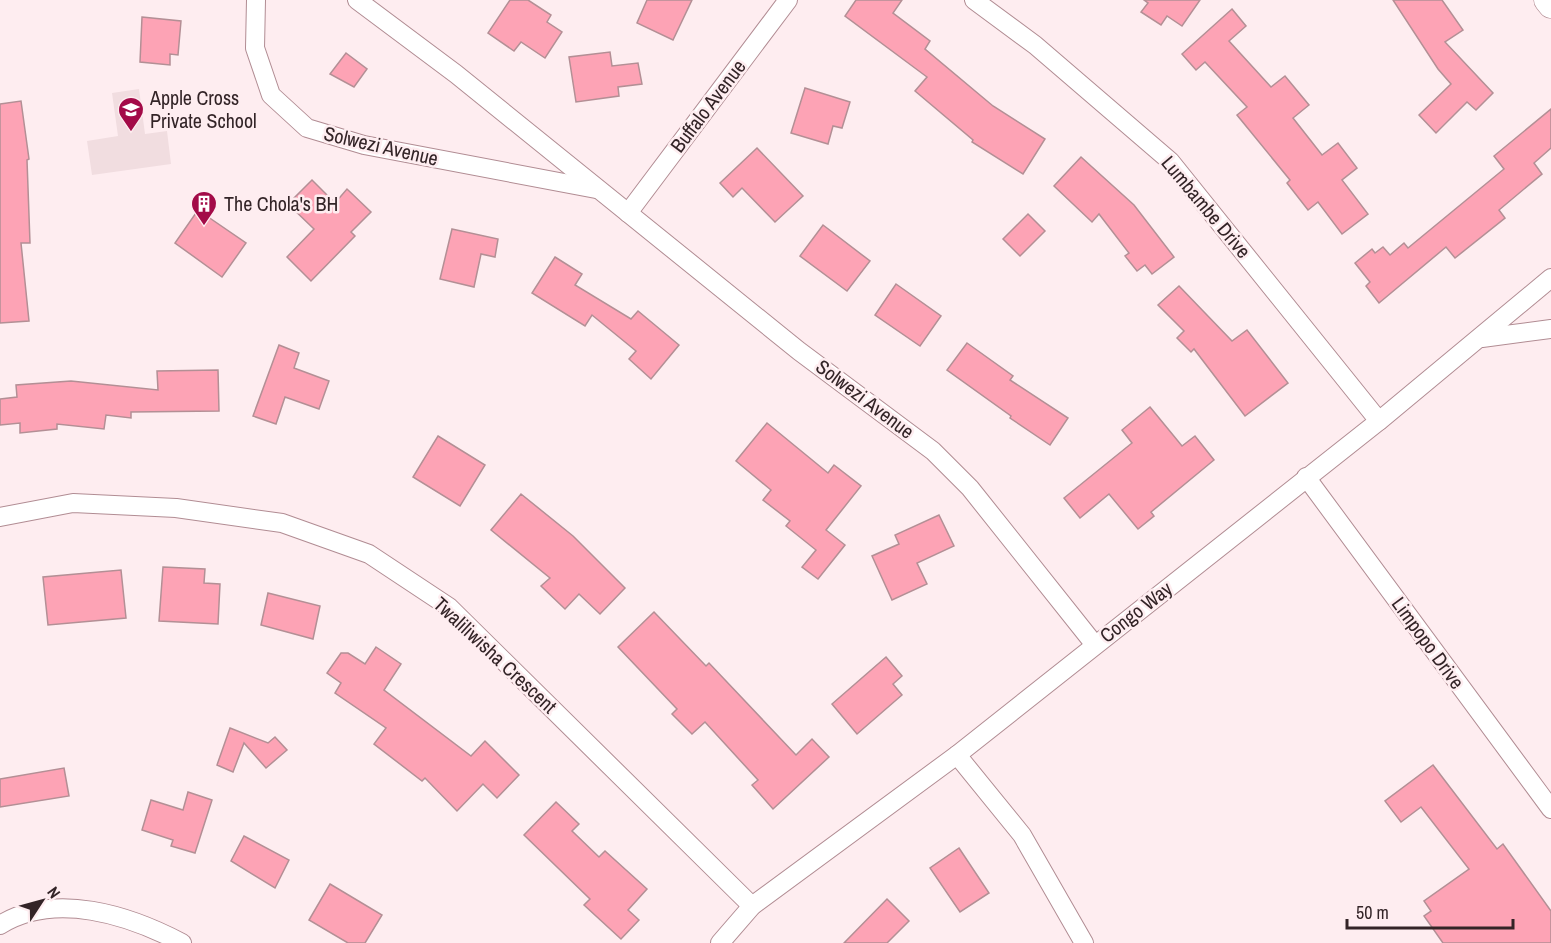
<svg xmlns="http://www.w3.org/2000/svg" width="1551" height="943" viewBox="0 0 1551 943" font-family="'Archivo Narrow',sans-serif">
<style>
.built{fill:#f1dde0}
.building{fill:#fda3b5;stroke:#b38f95;stroke-width:1.5}
.lines{fill:none;stroke-linecap:round;stroke-linejoin:round}
.minor-casing{stroke:#b18c93;stroke-width:20}
.secondary-casing{stroke:#b18c93;stroke-width:27}
.minor{stroke:#fff;stroke-width:18}
.secondary{stroke:#fff;stroke-width:26}
.labels{text-anchor:middle;stroke-width:5;stroke-linejoin:round;paint-order:stroke}
.poi-label{font-size:20px;fill:#332427;stroke:#feedf0;text-anchor:start}
.street-label{font-size:20px;fill:#332427;stroke:#feedf0}
</style>
<rect width="100%" height="100%" fill="#feedf0"/>
<polygon class="built" points="139,89 145,134 167,131 171,164 92,175 87,141 118,136 112,93"/>
<g class="building">
<polygon points="510,0 528,0 551,15 547,22 562,32 545,58 521,42 514,51 488,33"/>
<polygon points="647,0 692,0 673,40 637,23"/>
<polygon points="856,0 902,0 893,13 930,41 925,49 993,106 1045,139 1023,174 972,142 973,140 915,91 927,77 845,16"/>
<polygon points="1144,0 1200,0 1182,26 1167,16 1161,25 1141,12 1148,3"/>
<polygon points="1393,0 1442,0 1463,30 1445,42 1493,93 1476,110 1467,102 1436,133 1419,115 1451,84 1438,69"/>
<polygon points="1232,9 1246,26 1229,41 1271,87 1285,76 1309,105 1293,118 1322,155 1338,143 1357,168 1342,180 1368,214 1342,234 1318,202 1308,210 1287,183 1290,180 1237,115 1247,107 1205,62 1196,70 1182,54"/>
<polygon points="142,17 181,21 178,55 170,54 170,65 140,62"/>
<polygon points="610,52 612,66 638,63 642,84 618,87 619,96 576,102 569,57"/>
<polygon points="346,53 367,69 354,87 330,74"/>
<polygon points="805,88 850,102 842,128 833,126 828,144 791,133"/>
<polygon points="21,101 29,159 27,160 30,243 21,243 29,321 0,323 0,104"/>
<polygon points="1551,109 1551,148 1534,163 1542,174 1499,210 1505,218 1455,258 1446,247 1379,303 1366,286 1370,282 1355,263 1372,249 1375,253 1383,247 1390,255 1404,243 1408,248 1504,169 1494,156"/>
<polygon points="757,148 803,196 775,222 742,188 733,197 720,183"/>
<polygon points="1081,157 1134,205 1174,257 1152,274 1145,265 1137,271 1125,256 1129,253 1099,214 1092,222 1054,186"/>
<polygon points="312,180 335,203 347,189 371,212 351,232 355,236 311,281 287,257 314,229 288,204"/>
<polygon points="198,210 246,243 222,277 175,243"/>
<polygon points="1028,214 1045,231 1020,256 1003,239"/>
<polygon points="823,225 870,261 847,291 800,256"/>
<polygon points="452,229 498,239 495,257 481,254 474,287 440,279"/>
<polygon points="555,257 582,274 575,285 631,319 638,311 679,345 651,379 629,359 636,351 592,315 585,326 532,293"/>
<polygon points="896,284 941,316 920,346 875,315"/>
<polygon points="1179,286 1232,341 1247,330 1288,383 1245,416 1194,349 1191,352 1177,338 1184,331 1158,305"/>
<polygon points="967,343 1013,376 1010,380 1068,418 1050,445 1010,418 1011,416 947,370"/>
<polygon points="279,345 299,353 294,368 329,381 319,409 285,397 276,424 253,416"/>
<polygon points="218,370 219,411 131,412 131,418 106,415 104,429 57,424 57,429 20,433 20,423 0,425 0,399 17,397 16,385 71,381 158,390 157,371"/>
<polygon points="1150,407 1182,446 1195,436 1214,460 1151,512 1154,516 1138,529 1109,494 1080,518 1064,498 1132,443 1122,430"/>
<polygon points="767,423 828,473 834,465 861,486 826,530 845,545 818,579 802,567 816,550 786,526 790,521 763,500 771,490 736,461"/>
<polygon points="438,436 485,465 460,506 413,477"/>
<polygon points="521,494 573,536 625,588 600,614 579,594 565,609 541,586 550,578 491,530"/>
<polygon points="939,515 954,546 917,563 927,584 892,600 872,556 899,544 895,535"/>
<polygon points="163,567 205,569 204,583 220,584 218,624 159,621"/>
<polygon points="121,570 126,618 48,625 43,577"/>
<polygon points="268,593 320,606 313,639 261,625"/>
<polygon points="654,612 706,666 709,663 796,755 812,739 829,757 773,809 752,785 758,780 705,722 692,734 672,714 677,709 618,647"/>
<polygon points="376,647 401,664 384,690 471,756 485,741 519,775 497,798 483,784 457,811 425,778 422,781 374,744 386,728 335,693 341,683 327,673 341,653 348,653 365,664"/>
<polygon points="886,657 902,676 893,684 902,695 857,734 832,704"/>
<polygon points="230,728 268,743 275,737 287,750 266,768 244,743 233,772 217,765"/>
<polygon points="1433,765 1497,849 1503,844 1551,911 1551,943 1443,943 1424,916 1431,911 1424,901 1469,869 1421,807 1401,822 1385,801"/>
<polygon points="64,768 69,796 0,807 0,779"/>
<polygon points="188,792 212,800 195,853 171,846 173,840 142,830 151,800 183,810"/>
<polygon points="556,802 579,824 572,831 599,857 605,851 647,889 628,910 639,920 621,939 584,905 590,899 524,835"/>
<polygon points="244,836 289,860 275,888 231,861"/>
<polygon points="959,848 989,893 960,912 930,868"/>
<polygon points="330,884 382,915 365,943 348,943 309,920"/>
<polygon points="887,899 909,921 887,943 844,943"/>
</g>
<g class="lines">
<defs>
<g id="minor">
<polyline points="256,0 255,48 271,95 307,128 364,145 596,189"/>
<polyline points="357,0 456,74 799,351 933,451 970,488 1095,645"/>
<polyline points="974,0 1035,45 1170,161 1379,421"/>
<polyline points="628,213 788,0"/>
<polyline points="1482,338 1551,329"/>
<polyline points="1306,477 1551,809"/>
<polyline points="0,517 73,503 176,508 282,523 369,554 449,607 752,906"/>
<polyline points="957,755 1022,835 1084,943"/>
<path d="M0,925C55,891 129,915 182,943"/>
<polyline points="720,943 752,906 957,755 1379,421 1551,278"/>
</g>
<polyline id="secondary" points="1547,0 1551,5"/>
</defs>
<use href="#minor" class="minor-casing"/>
<use href="#secondary" class="secondary-casing"/>
<use href="#minor" class="minor"/>
<use href="#secondary" class="secondary"/>
</g>
<defs>
<symbol id="school-pin" viewBox="-11 -11 22 30"><path d="M0 17L-7.5 6A9.5 9.5 0 1 1 7.5 6Z" fill="#a30b48" stroke="#feedf0"/><path d="M0-5L7-2L0 1L-7-2ZM-4 1L0 2.5L4 1V4Q0 6-4 4Z" fill="#fff"/></symbol>
<symbol id="building-pin" viewBox="-11 -11 22 30"><path d="M0 17L-7.5 6A9.5 9.5 0 1 1 7.5 6Z" fill="#a30b48" stroke="#feedf0"/><path d="M-4-6H4V6H1V3H-1V6H-4ZM-2.5-4.3h1.7v1.8h-1.7ZM.8-4.3h1.7v1.8H.8ZM-2.5-1h1.7V.8h-1.7ZM.8-1h1.7V.8H.8Z" fill="#fff"/></symbol>
</defs>
<g fill-rule="evenodd">
<use href="#school-pin" x="116" y="95" width="30" height="40"/>
<use href="#building-pin" x="189" y="189" width="30" height="40"/>
</g>
<g class="labels">
<g class="poi-label">
<text x="150" y="105">Apple Cross<tspan x="150" dy="23">Private School</tspan></text>
<text x="224" y="211">The Chola's BH</text>
</g>
<g class="street-label">
<text transform="translate(708 106) rotate(-53)" y="7">Buffalo Avenue</text>
<text transform="translate(381 146) rotate(13)" y="7">Solwezi Avenue</text>
<text transform="translate(1206 207) rotate(50)" y="7">Lumbambe Drive</text>
<text transform="translate(865 399) rotate(37)" y="7">Solwezi Avenue</text>
<text transform="translate(1136 612) rotate(-38)" y="7">Congo Way</text>
<text transform="translate(1428 643) rotate(54)" y="7">Limpopo Drive</text>
<text transform="translate(495 655) rotate(43)" y="7">Twaliliwisha Crescent</text>
</g>
</g>
<g transform="translate(42 901) rotate(54)" stroke="#feedf0" stroke-width="4.5" paint-order="stroke">
<path d="M0-4.5L10 22L0 15L-10 22Z" fill="#332427"/>
<text y="-9" font-size="16" font-weight="bold" text-anchor="middle" fill="#332427">N</text>
</g>
<path d="M1347 919v9h166v-9" fill="none" stroke="#332427" stroke-width="3"/>
<text x="1356" y="919" font-size="18" fill="#332427" stroke="#feedf0" stroke-width="4.5" paint-order="stroke">50 m</text>
</svg>
